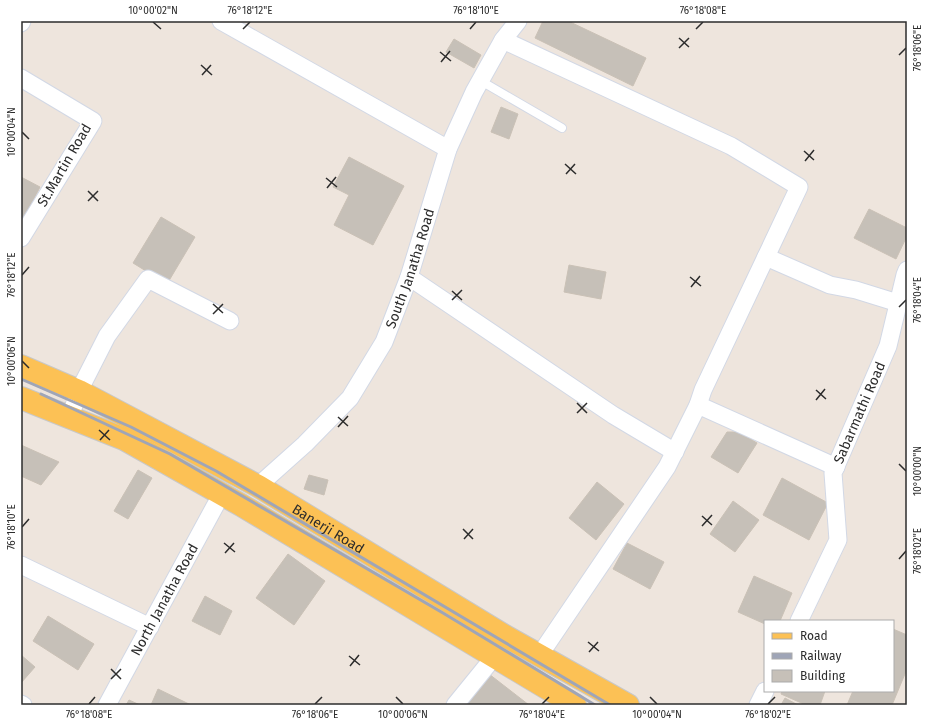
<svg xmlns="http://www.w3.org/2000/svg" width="928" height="726" viewBox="0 0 928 726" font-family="'Fira Sans',sans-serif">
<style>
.building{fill:#c6c0b8;stroke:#cac1b6}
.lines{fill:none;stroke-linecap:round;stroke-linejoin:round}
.lane-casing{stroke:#d2d8e5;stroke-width:10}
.street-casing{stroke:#d2d8e5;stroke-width:19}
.primary-casing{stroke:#c8c8c8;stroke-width:24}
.lane{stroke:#fff;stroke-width:8}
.street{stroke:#fff;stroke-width:17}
.primary{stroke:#fcc155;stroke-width:22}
.rail{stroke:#9fa5b7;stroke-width:3}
.ticks{fill:none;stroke:#2c2c2c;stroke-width:1.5}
.labels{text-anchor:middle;stroke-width:3;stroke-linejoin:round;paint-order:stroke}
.street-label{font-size:14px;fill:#2c2c2c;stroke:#fff}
.neatline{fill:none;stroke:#2c2c2c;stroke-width:1.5}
.ticks-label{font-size:10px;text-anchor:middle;fill:#2c2c2c}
</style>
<rect width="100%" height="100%" fill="#eee5dd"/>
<g class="building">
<polygon points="543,21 568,21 646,58 633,86 535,38"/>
<polygon points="454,39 481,55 474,68 446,52"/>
<polygon points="501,107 518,114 509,139 491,132"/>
<polygon points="349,157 404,186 373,245 334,225 349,195 333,187"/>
<polygon points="21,177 40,187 24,218 21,230"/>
<polygon points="869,209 907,228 907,236 896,259 854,238"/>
<polygon points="161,217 195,237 167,284 133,263"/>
<polygon points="569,265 606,272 601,299 564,292"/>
<polygon points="727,432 739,432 757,443 738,473 711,457"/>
<polygon points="21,445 59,462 41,485 21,476"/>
<polygon points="138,470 152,478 128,519 114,511"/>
<polygon points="309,475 328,480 324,495 304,489"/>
<polygon points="782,478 828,503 809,540 763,515"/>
<polygon points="597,482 624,504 596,540 569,518"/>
<polygon points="733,501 759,520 735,552 710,534"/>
<polygon points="627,543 664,562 650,589 613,569"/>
<polygon points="288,554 325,581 294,625 256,598"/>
<polygon points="754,576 792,593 780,621 765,621 765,624 738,612"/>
<polygon points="205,596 232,611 220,635 192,621"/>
<polygon points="48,616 94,644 78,670 33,641"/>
<polygon points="893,629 907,635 907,669 892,705 847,705 853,691 893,691"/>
<polygon points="21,655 35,667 21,683"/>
<polygon points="489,674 529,705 465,705"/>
<polygon points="158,689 191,705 151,705"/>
<polygon points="782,691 825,691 820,705 806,705 781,694"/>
<polygon points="785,698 798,705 781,705"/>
<polygon points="129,700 140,705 126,705"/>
</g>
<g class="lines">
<defs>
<polyline id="lane" points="481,81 562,128"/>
<g id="street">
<polyline points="221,21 448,149"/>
<polyline points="21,23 22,21"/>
<polyline points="503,40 731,146 799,187 703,390 698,405 667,467 539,656"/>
<polyline points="21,78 93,121 21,238"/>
<polyline points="766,257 830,285 856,290 898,303"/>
<polyline points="409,277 613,415 675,452"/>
<polyline points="698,405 836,467"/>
<polyline points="70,417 79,391 107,336 148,279 230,321"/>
<path id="s1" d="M258,486L305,444L350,398L384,342L409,277L448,149L474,92L503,40L518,21"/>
<polyline points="21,565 150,627"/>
<path id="s2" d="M799,621L838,540L833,473L888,346L905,275L907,270"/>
<polyline points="21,704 23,705"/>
<path id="s3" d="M107,705L221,495"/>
<polyline points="455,705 494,657"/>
<polyline points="758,705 765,691"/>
</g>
<g id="primary">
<path id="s4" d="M21,366L79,391L258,486L505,636L628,705"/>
<polyline points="21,398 124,439 241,505 575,705"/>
</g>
</defs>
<use href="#lane" class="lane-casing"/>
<use href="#street" class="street-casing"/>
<use href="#primary" class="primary-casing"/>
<use href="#lane" class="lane"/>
<use href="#street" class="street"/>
<use href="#primary" class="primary"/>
<g class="rail">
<polyline points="21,379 131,427 216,471 610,705"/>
<polyline points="41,394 170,454 443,613 595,705"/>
</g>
</g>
<path class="ticks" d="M153,22L161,29M243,29L250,22M470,29L476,22M696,29L703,22M679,38L689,47M679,48L689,38M440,52L451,61M899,55L906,48M441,62L450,51M201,65L212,75M202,75L211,65M22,132L29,139M804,151L814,160M805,161L814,150M565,164L576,174M566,174L575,164M326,178L337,187M327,188L336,177M88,191L98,201M88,201L98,191M22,275L29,267M690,277L701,286M691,287L700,276M452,291L462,300M452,300L462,290M213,304L223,313M899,307L906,300M213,314L223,304M22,361L29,368M816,390L826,399M816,400L825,389M577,403L587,413M577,413L587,403M338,417L348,426M338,427L348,416M99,430L110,440M100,440L109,430M899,464L906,471M702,516L712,525M702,526L712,515M22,527L29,519M463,529L473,539M464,539L473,529M224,543L235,552M225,553L234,543M899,559L906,551M588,642L599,651M589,652L598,642M349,656L360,665M350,666L359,655M111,669L121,679M111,679L121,669M396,697L403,704M650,697L657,704M89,704L95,697M315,704L322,697M542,704L549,697M768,704L775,697"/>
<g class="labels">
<g class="street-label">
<text transform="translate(64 165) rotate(-60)" y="5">St.Martin Road</text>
<text dy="5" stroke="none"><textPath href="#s1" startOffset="271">South Janatha Road</textPath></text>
<text dy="5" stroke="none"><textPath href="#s2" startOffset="223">Sabarmathi Road</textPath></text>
<text dy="5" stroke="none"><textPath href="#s4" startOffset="348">Banerji Road</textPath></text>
<text dy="5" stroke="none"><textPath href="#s3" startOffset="120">North Janatha Road</textPath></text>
</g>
</g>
<rect width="928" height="726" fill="none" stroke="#ffffff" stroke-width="44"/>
<rect x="764" y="620" width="130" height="72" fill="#ffffff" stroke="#ababab"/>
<rect x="772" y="633" width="20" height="6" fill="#fcc155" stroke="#ababab"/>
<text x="800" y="640" font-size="12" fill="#2c2c2c">Road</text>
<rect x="772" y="653" width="20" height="6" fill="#9fa5b7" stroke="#ababab"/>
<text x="800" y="660" font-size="12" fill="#2c2c2c">Railway</text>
<rect x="772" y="670" width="20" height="12" fill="#c6c0b8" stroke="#ababab"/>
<text x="800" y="680" font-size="12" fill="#2c2c2c">Building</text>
<rect x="22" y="22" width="884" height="682" class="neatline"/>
<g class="ticks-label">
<text x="153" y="14">10°00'02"N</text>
<text x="250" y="14">76°18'12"E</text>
<text x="476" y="14">76°18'10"E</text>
<text x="703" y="14">76°18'08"E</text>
<text transform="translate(917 48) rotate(-90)" y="4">76°18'06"E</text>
<text transform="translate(11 132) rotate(-90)" y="4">10°00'04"N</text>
<text transform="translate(11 275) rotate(-90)" y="4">76°18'12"E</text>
<text transform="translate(917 300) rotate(-90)" y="4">76°18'04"E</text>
<text transform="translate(11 361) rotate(-90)" y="4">10°00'06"N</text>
<text transform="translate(917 471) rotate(-90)" y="4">10°00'00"N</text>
<text transform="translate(11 527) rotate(-90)" y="4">76°18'10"E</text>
<text transform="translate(917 551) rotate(-90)" y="4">76°18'02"E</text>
<text x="89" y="718">76°18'08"E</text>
<text x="315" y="718">76°18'06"E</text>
<text x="403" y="718">10°00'06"N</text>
<text x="542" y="718">76°18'04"E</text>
<text x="657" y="718">10°00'04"N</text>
<text x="768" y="718">76°18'02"E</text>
</g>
</svg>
